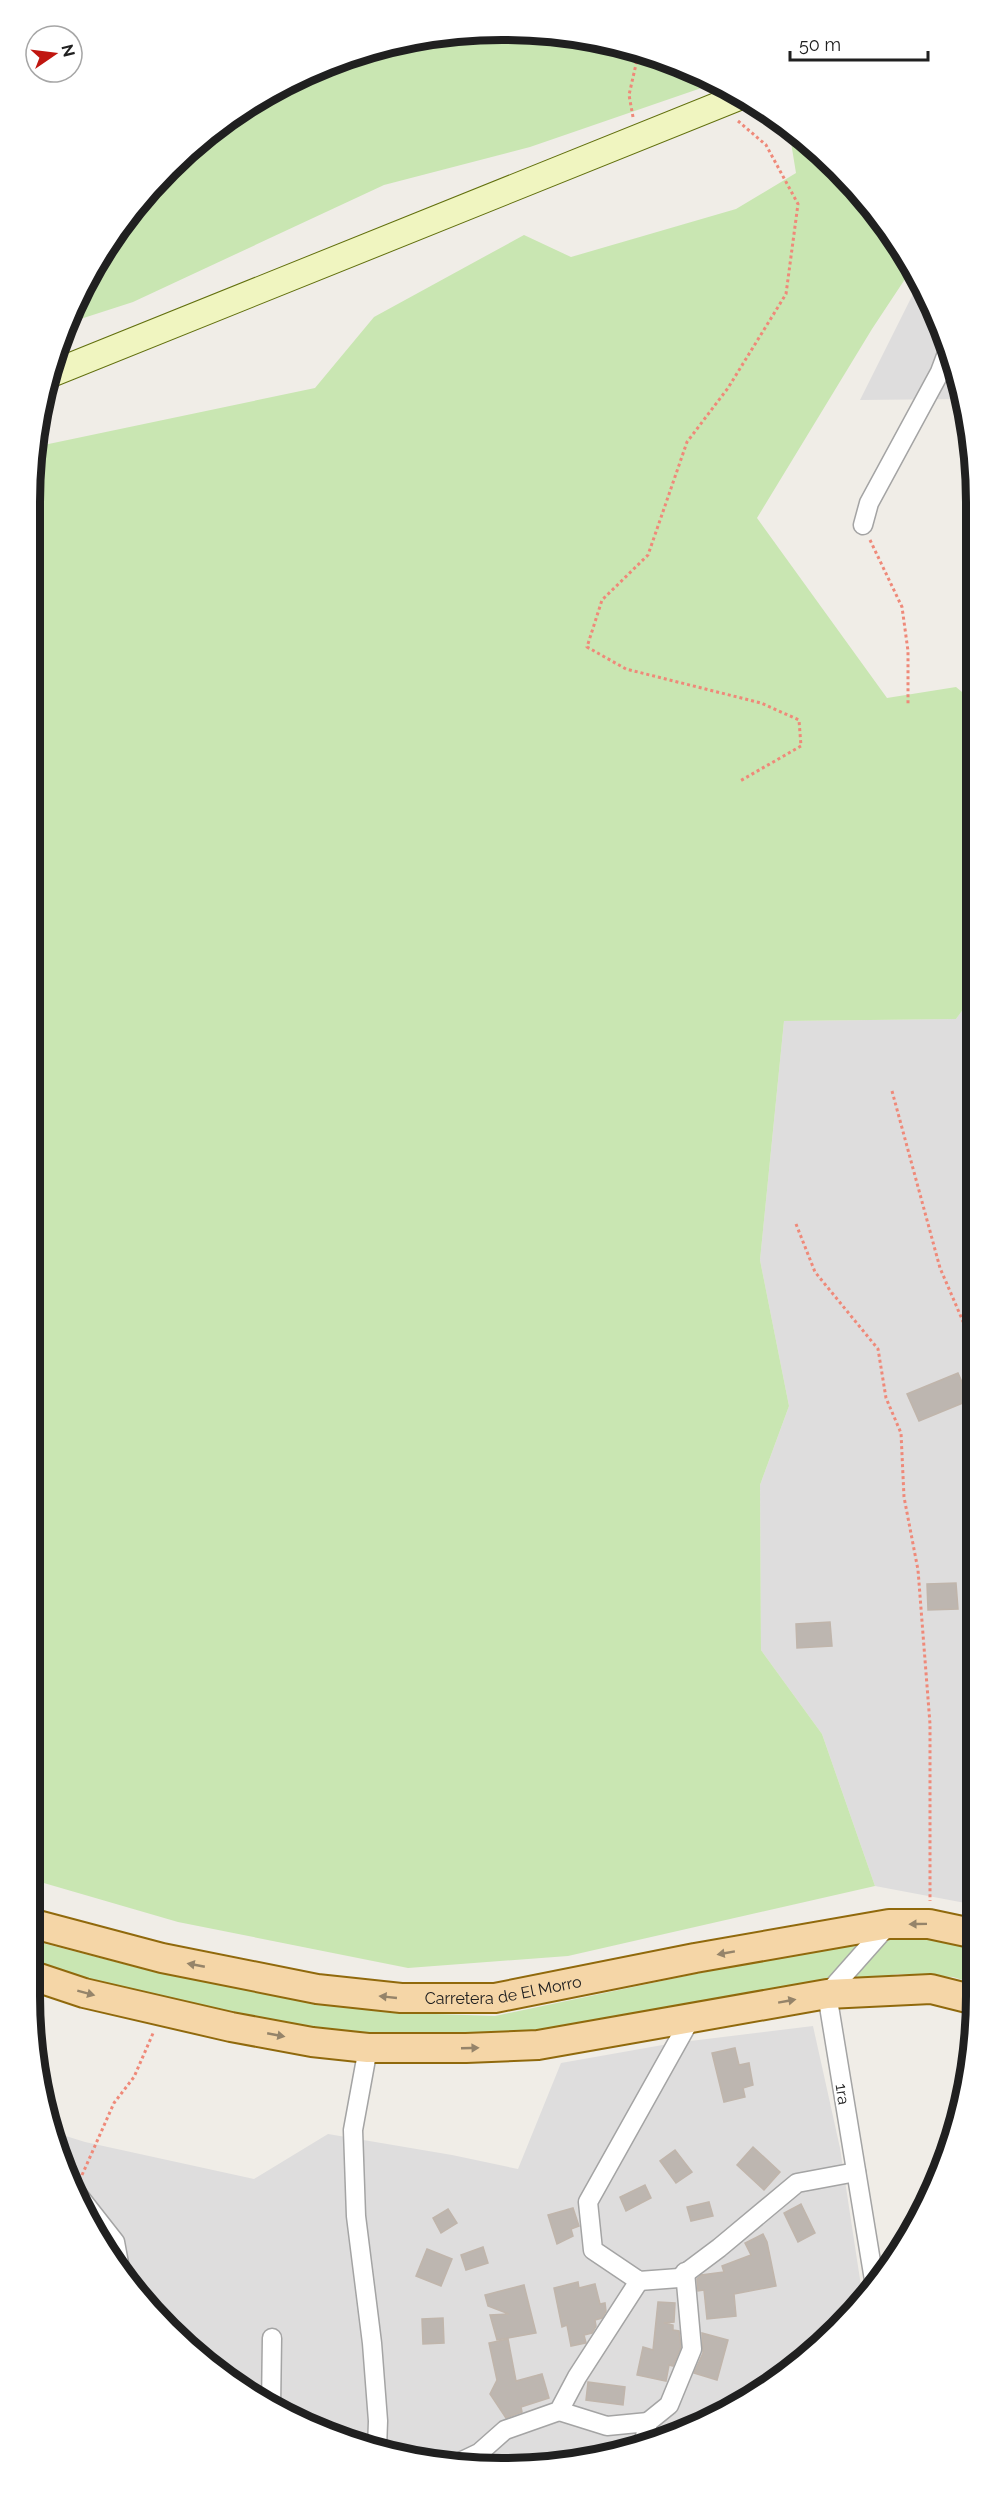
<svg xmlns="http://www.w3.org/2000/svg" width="1006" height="2498" viewBox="0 0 1006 2498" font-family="Raleway,sans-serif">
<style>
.residential{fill:#dedddd}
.grass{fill:#c9e6b2}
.building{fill:#bdb6b0;stroke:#c0b5ab;stroke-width:1.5}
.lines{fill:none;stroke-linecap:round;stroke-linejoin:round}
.minor-casing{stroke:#a4a4a4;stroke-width:21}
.secondary-casing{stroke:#62700e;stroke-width:28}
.primary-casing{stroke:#90690c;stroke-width:32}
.path{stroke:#ef8979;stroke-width:3;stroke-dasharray:3 3;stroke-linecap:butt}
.minor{stroke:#fff;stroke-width:18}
.secondary{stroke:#f0f5c0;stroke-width:26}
.primary{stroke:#f5d6a7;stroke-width:28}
.oneway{fill:#95846a}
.labels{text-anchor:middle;stroke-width:4.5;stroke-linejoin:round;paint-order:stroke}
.street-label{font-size:16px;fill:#202020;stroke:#fff}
.rim{fill:none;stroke:#202020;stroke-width:8}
</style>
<rect width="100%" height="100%" fill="#f0ede7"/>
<g class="residential">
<polygon points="919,282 927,294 959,399 860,400"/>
<polygon points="973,996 976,1905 875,1886 822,1734 761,1650 760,1485 789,1406 760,1260 784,1021 956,1019"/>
<polygon points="813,2026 840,2148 863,2299 815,2350 740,2404 595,2459 441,2464 351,2443 267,2405 147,2307 93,2231 55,2147 53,2132 85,2142 254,2179 328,2134 452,2155 518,2169 561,2063 674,2043"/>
</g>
<g class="grass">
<polygon points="472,31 564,34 655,55 713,84 530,147 384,185 133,302 68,323 93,267 147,191 215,128 293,79 380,46"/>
<polygon points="789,130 859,191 911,270 872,329 757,518 887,698 956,687 973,701 973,996 956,1019 784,1021 760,1260 789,1406 760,1485 761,1650 822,1734 875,1886 568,1956 408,1968 178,1922 30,1879 30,503 39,446 315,388 374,317 524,235 571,257 736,209 796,173"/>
<polygon points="903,1936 961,1942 976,1946 976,1984 953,1977 898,1974 541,2033 467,2037 322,2030 231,2015 80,1981 30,1963 30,1940 159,1973 312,2003 406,2013 495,2016 738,1965"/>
</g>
<g class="building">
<polygon points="958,1373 970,1400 919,1421 907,1394"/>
<polygon points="956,1583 958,1609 928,1610 927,1584"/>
<polygon points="830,1622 832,1646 797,1648 796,1624"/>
<polygon points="735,2048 739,2065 749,2063 753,2085 743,2088 745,2097 724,2102 712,2053"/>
<polygon points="753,2147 780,2172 764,2190 737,2165"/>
<polygon points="675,2150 692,2172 676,2183 660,2161"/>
<polygon points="645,2185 651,2198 626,2211 620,2197"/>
<polygon points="709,2202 713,2216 691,2221 687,2207"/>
<polygon points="801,2204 815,2233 798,2242 784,2213"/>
<polygon points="573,2208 579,2226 571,2229 573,2236 557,2244 548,2215"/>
<polygon points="448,2209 457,2223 441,2233 433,2218"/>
<polygon points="763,2234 767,2242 776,2286 734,2294 736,2316 707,2319 704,2290 698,2291 697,2279 701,2275 724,2272 722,2266 751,2255 745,2243"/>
<polygon points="483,2247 488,2263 466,2270 461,2255"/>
<polygon points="427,2249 452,2259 441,2286 416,2276"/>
<polygon points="578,2282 579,2288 595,2284 600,2304 605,2303 606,2311 602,2318 595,2320 596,2326 592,2333 584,2335 586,2343 571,2346 567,2325 562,2327 554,2288"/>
<polygon points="524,2285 536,2333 497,2340 490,2315 509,2314 488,2306 485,2295"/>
<polygon points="658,2302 675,2303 674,2322 664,2323 673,2325 673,2330 679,2331 681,2347 673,2366 669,2365 666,2381 637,2375 643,2347 653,2350"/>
<polygon points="443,2318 444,2343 423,2344 422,2319"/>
<polygon points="702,2333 728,2340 717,2380 694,2373 703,2353"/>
<polygon points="508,2339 516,2381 542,2374 549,2398 521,2407 522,2412 506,2418 490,2394 497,2380 489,2343"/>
<polygon points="588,2382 625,2387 623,2405 586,2400"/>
</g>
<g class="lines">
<defs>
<g id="minor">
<polyline points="863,525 869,503 940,372 946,356"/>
<polyline points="691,2018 588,2202 593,2250 639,2281 679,2278 719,2248 797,2183 856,2172"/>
<polyline points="368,2048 353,2130 356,2216 372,2343 378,2421 377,2449"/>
<polyline points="75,2191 115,2242 120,2269"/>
<polyline points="875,2286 827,1994 889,1924"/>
<polyline points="271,2407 272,2338"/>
<polyline points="559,2411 607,2426 648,2422"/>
<polyline points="644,2441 648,2422 669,2405 692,2349 685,2272"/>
<polyline points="458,2463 479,2453 505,2430 559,2411 577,2377 639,2281"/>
</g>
<polyline id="secondary" points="51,374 739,97"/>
<g id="primary">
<path id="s1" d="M30,1923L162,1958L317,1989L401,1998H495L695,1958L889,1924H929L976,1934"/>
<polyline points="30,1975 84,1993 231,2027 312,2042 368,2048 466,2048 538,2045 827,1994 931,1989 975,2000"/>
</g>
</defs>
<use href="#minor" class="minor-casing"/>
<use href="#secondary" class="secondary-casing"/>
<use href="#primary" class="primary-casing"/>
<g class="path">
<polyline points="633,117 629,95 639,51"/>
<polyline points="738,121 766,145 798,204 786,294 728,388 687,442 648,555 602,600 587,647 626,669 761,703 799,720 801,746 740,781"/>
<polyline points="870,540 902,607 908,651 908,705"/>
<polyline points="892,1091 940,1268 974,1347"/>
<polyline points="796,1224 815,1272 878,1349 886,1398 901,1433 904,1497 918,1570 930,1724 930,1901"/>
<polyline points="82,2175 114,2103 134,2077 154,2031"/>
</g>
<use href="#minor" class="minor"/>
<use href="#secondary" class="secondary"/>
<use href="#primary" class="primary"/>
</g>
<defs><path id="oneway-solid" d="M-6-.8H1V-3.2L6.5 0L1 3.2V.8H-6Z" transform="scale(1.5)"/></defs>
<g class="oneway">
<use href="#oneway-solid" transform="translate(918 1924) rotate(179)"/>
<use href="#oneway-solid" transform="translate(726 1953) rotate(170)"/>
<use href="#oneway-solid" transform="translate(196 1965) rotate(-169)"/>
<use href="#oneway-solid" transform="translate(86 1993) rotate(15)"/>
<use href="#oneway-solid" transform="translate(388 1997) rotate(-174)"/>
<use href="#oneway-solid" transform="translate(787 2001) rotate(-10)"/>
<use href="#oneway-solid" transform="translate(276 2035) rotate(11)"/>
<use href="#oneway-solid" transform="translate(470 2048) rotate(-2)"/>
</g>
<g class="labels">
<g class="street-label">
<text dy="6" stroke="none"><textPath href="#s1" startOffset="482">Carretera de El Morro</textPath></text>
<text transform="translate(843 2094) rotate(81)" y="6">1ra</text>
</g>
</g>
<path d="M0 0H1006V2498H0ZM502 40H504A462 462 0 0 1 966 502V1996A462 462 0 0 1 504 2458H502A462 462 0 0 1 40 1996V502A462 462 0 0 1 502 40Z" fill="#fff" fill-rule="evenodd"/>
<path class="rim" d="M502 40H504A462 462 0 0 1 966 502V1996A462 462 0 0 1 504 2458H502A462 462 0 0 1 40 1996V502A462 462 0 0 1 502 40Z"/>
<g transform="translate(54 54) rotate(76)"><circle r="28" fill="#ffffff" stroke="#a6a6a6" stroke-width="1.5"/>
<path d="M0-4.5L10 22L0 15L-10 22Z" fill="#c01610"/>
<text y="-9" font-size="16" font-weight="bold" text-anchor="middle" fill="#202020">N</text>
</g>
<path d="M790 51v9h138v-9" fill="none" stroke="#202020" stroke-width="3"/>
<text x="799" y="51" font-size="18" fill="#202020" stroke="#ffffff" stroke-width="4.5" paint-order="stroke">50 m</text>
</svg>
